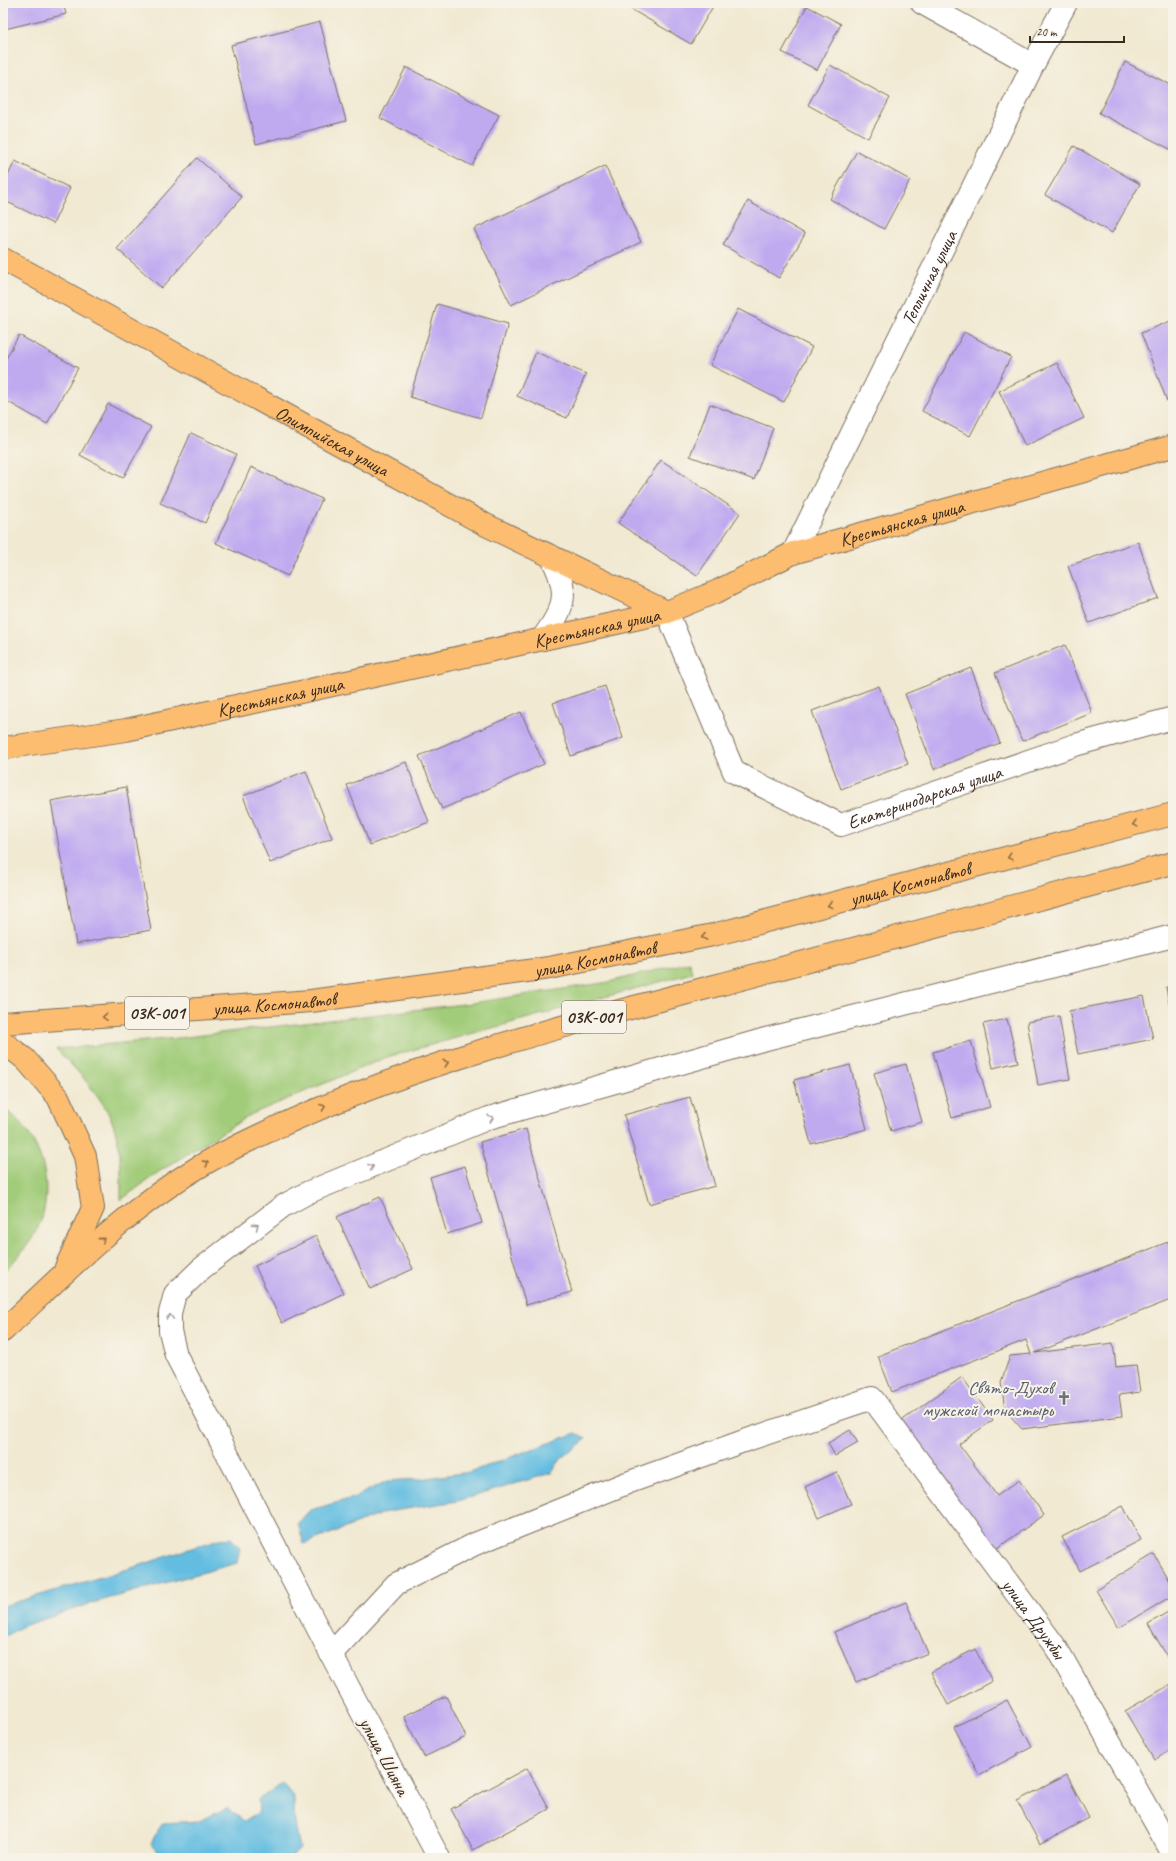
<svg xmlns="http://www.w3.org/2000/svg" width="1176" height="1861" viewBox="0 0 1176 1861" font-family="Caveat,sans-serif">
<rect width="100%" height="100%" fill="#f7f3e8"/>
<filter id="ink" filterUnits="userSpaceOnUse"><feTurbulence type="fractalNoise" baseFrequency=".025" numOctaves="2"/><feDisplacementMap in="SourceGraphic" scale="8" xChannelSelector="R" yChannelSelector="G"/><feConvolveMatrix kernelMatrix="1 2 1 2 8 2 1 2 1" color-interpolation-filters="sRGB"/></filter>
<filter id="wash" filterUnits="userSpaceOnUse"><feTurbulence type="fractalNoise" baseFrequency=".012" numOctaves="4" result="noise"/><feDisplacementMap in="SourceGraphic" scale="16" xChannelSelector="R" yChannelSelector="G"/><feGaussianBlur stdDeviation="0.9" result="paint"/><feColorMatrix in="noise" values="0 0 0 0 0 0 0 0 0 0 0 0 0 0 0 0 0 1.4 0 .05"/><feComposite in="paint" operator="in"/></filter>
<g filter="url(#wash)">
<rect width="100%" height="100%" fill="#f1e9d2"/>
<path fill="#a1cc79" stroke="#6e7b4c" d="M689,962L692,973L387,1057L252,1114L160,1171L121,1200C121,1175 122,1150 114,1127C106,1100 75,1068 56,1049L178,1038L472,1003L609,982Z
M3,1108C43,1134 59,1193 34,1235C26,1249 14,1261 3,1273Z"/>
<path fill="#63bde1" stroke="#4f7480" d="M576,1433L586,1439L561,1459L551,1473L458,1501L386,1512L304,1544L298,1523L310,1510L353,1498L387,1481L419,1479L470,1472Z
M231,1538L240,1547L237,1563L96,1602L23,1626L3,1637V1606L135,1567L219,1539Z
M282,1783L294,1798V1817L300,1849L291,1858H163L151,1843L162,1823L199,1821L227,1808L244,1821L259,1812L258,1800Z"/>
<g id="blocks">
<path fill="#bfaaf0" d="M3,3H63L66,14L5,29Z
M620,3H715L691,44Z
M807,6L841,24L817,70L782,52Z
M320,22L346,121L256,144L231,45Z
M1125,62L1173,86L1172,150L1099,113Z
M830,65L890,98L868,138L808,105Z
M406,67L499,115L472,166L380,118Z
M1074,146L1140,184L1112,233L1045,195Z
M857,151L910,180L884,229L830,199Z
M197,158L242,197L162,288L117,249Z
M15,161L70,188L53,224L3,200V186Z
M605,166L641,242L511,305L474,229Z
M748,201L805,234L779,278L723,245Z
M437,304L508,324L481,418L410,397Z
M738,309L812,347L784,402L710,365Z
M1173,320V399L1167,401L1141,333Z
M964,332L1011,357L970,436L922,411Z
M19,335L78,368L47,424L3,399V364Z
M536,352L586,374L567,418L517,396Z
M1057,363L1084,418L1025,446L999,391Z
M108,404L151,427L123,478L80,455Z
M710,404L773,428L754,480L690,456Z
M191,433L236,454L205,523L160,503Z
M661,460L740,513L697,576L618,523Z
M251,467L322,499L288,576L216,543Z
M1138,542L1158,598L1089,623L1068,566Z
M1065,645L1092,713L1022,741L995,673Z
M971,668L1000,743L934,769L905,694Z
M605,686L623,738L571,756L553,703Z
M879,686L908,764L841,789L812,711Z
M521,712L544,764L442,809L419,756Z
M406,762L429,822L370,845L347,785Z
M306,771L332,838L270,863L243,796Z
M126,787L151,930L76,944L51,801Z
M1173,985V1016H1172L1166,987Z
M1144,996L1153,1039L1078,1054L1069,1011Z
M1059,1016L1070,1079L1038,1085L1027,1022Z
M1007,1019L1018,1062L993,1068L983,1024Z
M971,1041L990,1107L952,1118L933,1052Z
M906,1064L922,1122L891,1131L874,1073Z
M850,1065L867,1129L811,1144L794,1080Z
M690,1097L715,1186L649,1204L624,1115Z
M526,1129L572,1292L526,1305L480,1142Z
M465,1166L482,1223L447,1234L430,1177Z
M380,1197L413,1269L370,1289L337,1217Z
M316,1236L344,1293L282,1323L255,1266Z
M1173,1240V1299L1035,1353L1113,1343L1116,1367L1136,1365L1140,1392L1119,1395L1122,1416L1022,1429L1005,1410L1001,1382L1010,1356L1031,1354L1026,1340L892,1392L878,1356Z
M962,1377L993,1420L959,1444L997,1496L1019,1480L1044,1515L993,1551L900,1422Z
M850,1430L858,1443L835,1456L828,1443Z
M837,1472L851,1504L819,1518L805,1487Z
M1123,1506L1141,1540L1080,1571L1062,1537Z
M1154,1554L1173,1586V1595L1119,1628L1096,1590Z
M906,1602L928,1653L856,1682L834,1632Z
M1173,1609V1666L1148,1624Z
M975,1649L992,1681L948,1705L931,1672Z
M1173,1683V1749L1154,1760L1125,1711Z
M446,1696L466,1737L424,1757L404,1716Z
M1007,1700L1032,1747L979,1775L954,1727Z
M527,1768L549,1809L473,1850L451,1809Z
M1067,1775L1089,1818L1040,1844L1017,1801Z"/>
</g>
</g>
<g filter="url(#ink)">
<use href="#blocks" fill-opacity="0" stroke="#7b6d5d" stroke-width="1"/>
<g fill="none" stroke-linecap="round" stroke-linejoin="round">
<defs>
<g id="minor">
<path d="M922,3L1033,65"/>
<path id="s1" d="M793,553L1033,65L1066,3"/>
<path id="s2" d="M667,612L734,772L841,825L1075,745L1173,718"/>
<path d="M542,639C566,606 570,593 551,556"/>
<path id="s3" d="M331,1654L396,1584L475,1544L627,1483L741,1442L872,1398L1057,1649L1173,1854"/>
<path d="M439,1858L331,1654L176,1355L170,1331V1313L175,1294L201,1269L283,1206L309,1192L489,1118L762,1040L1173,936"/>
</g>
<g id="major">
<path id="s4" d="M3,259L486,525L667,612"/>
<path id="s5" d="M3,748L126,730L667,612L718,591L793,553L1173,446"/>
<path id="s6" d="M3,1023L311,1001L549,968L713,935L1173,814"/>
<path d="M3,1042L25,1059L58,1097L85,1156L93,1208L66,1267"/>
<path d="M3,1331C71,1267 139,1197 222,1154C377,1073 557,1027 726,983C875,944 1024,903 1173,863"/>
</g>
</defs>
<use href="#minor" stroke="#7b6d5d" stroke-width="24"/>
<use href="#major" stroke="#7b6d5d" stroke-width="24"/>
<use href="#minor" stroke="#fff" stroke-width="22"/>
<use href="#major" stroke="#fcbd6f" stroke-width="22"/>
</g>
<defs><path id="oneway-chevron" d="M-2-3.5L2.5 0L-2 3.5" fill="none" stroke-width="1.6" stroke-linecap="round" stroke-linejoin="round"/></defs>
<g stroke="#926c42">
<use href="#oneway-chevron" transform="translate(1135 824) rotate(165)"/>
<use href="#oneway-chevron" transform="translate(1010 857) rotate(165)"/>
<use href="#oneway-chevron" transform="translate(830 905) rotate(165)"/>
<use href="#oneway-chevron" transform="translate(704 937) rotate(169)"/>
<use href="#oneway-chevron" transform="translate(105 1017) rotate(176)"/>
<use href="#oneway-chevron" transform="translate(446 1063) rotate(-17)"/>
<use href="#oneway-chevron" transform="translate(323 1107) rotate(-21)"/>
<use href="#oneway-chevron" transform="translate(206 1163) rotate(-32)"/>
<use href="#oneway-chevron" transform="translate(102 1240) rotate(-41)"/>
</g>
<g stroke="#a79f9a">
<use href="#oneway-chevron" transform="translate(491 1118) rotate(-18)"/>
<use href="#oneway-chevron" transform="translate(371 1167) rotate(-23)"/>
<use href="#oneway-chevron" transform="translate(256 1226) rotate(-37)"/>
<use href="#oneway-chevron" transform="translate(170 1317) rotate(-88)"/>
</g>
</g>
<defs>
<symbol id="church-bare" viewBox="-9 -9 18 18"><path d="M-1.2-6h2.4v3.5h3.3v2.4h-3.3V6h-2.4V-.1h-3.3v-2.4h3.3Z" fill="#6b7280" stroke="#f7f3e8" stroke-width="2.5" paint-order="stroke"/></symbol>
</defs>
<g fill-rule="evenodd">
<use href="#church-bare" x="1054" y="1388" width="20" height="20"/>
</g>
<g text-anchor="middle" stroke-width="4" stroke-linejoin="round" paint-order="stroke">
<g fill="#f7f3e8" stroke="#73665b" stroke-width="1">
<rect x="125" y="997" width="64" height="32" rx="3"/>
<rect x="562" y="1001" width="64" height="32" rx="3"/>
</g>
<g font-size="18" font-weight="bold" fill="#3b2a1e">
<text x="157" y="1019">03К-001</text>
<text x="594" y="1023">03К-001</text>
</g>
<g font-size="19" fill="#3b2a1e" stroke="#f7f3e8">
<text dy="7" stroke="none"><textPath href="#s1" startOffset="307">Тепличная улица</textPath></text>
<text dy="7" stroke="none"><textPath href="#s4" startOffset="376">Олимпийская улица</textPath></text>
<text dy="7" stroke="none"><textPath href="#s5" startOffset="930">Крестьянская улица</textPath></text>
<text dy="7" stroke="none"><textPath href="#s5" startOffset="606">Крестьянская улица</textPath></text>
<text dy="7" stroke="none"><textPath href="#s5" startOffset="282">Крестьянская улица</textPath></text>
<text dy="7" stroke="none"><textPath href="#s2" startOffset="381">Екатеринодарская улица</textPath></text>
<text dy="7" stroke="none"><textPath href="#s6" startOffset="920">улица Космонавтов</textPath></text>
<text dy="7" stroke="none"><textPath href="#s6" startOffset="596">улица Космонавтов</textPath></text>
<text dy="7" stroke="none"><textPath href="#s6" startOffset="272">улица Космонавтов</textPath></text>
<text dy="7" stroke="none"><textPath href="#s3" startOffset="881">улица Дружбы</textPath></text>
<text transform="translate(385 1756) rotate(62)" y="7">улица Шияна</text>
</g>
<g font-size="19" fill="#5b616d" stroke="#f7f3e8" text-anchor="end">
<text x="1053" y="1394">Свято-Духов<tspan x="1053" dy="22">мужской монастырь</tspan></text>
</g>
</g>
<rect width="1176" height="1861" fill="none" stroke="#f7f3e8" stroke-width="16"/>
<path d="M1030 36v6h94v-6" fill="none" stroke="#3b2a1e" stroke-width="2"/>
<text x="1036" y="36" font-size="12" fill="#3b2a1e" stroke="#f7f3e8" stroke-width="3" paint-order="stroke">20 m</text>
</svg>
